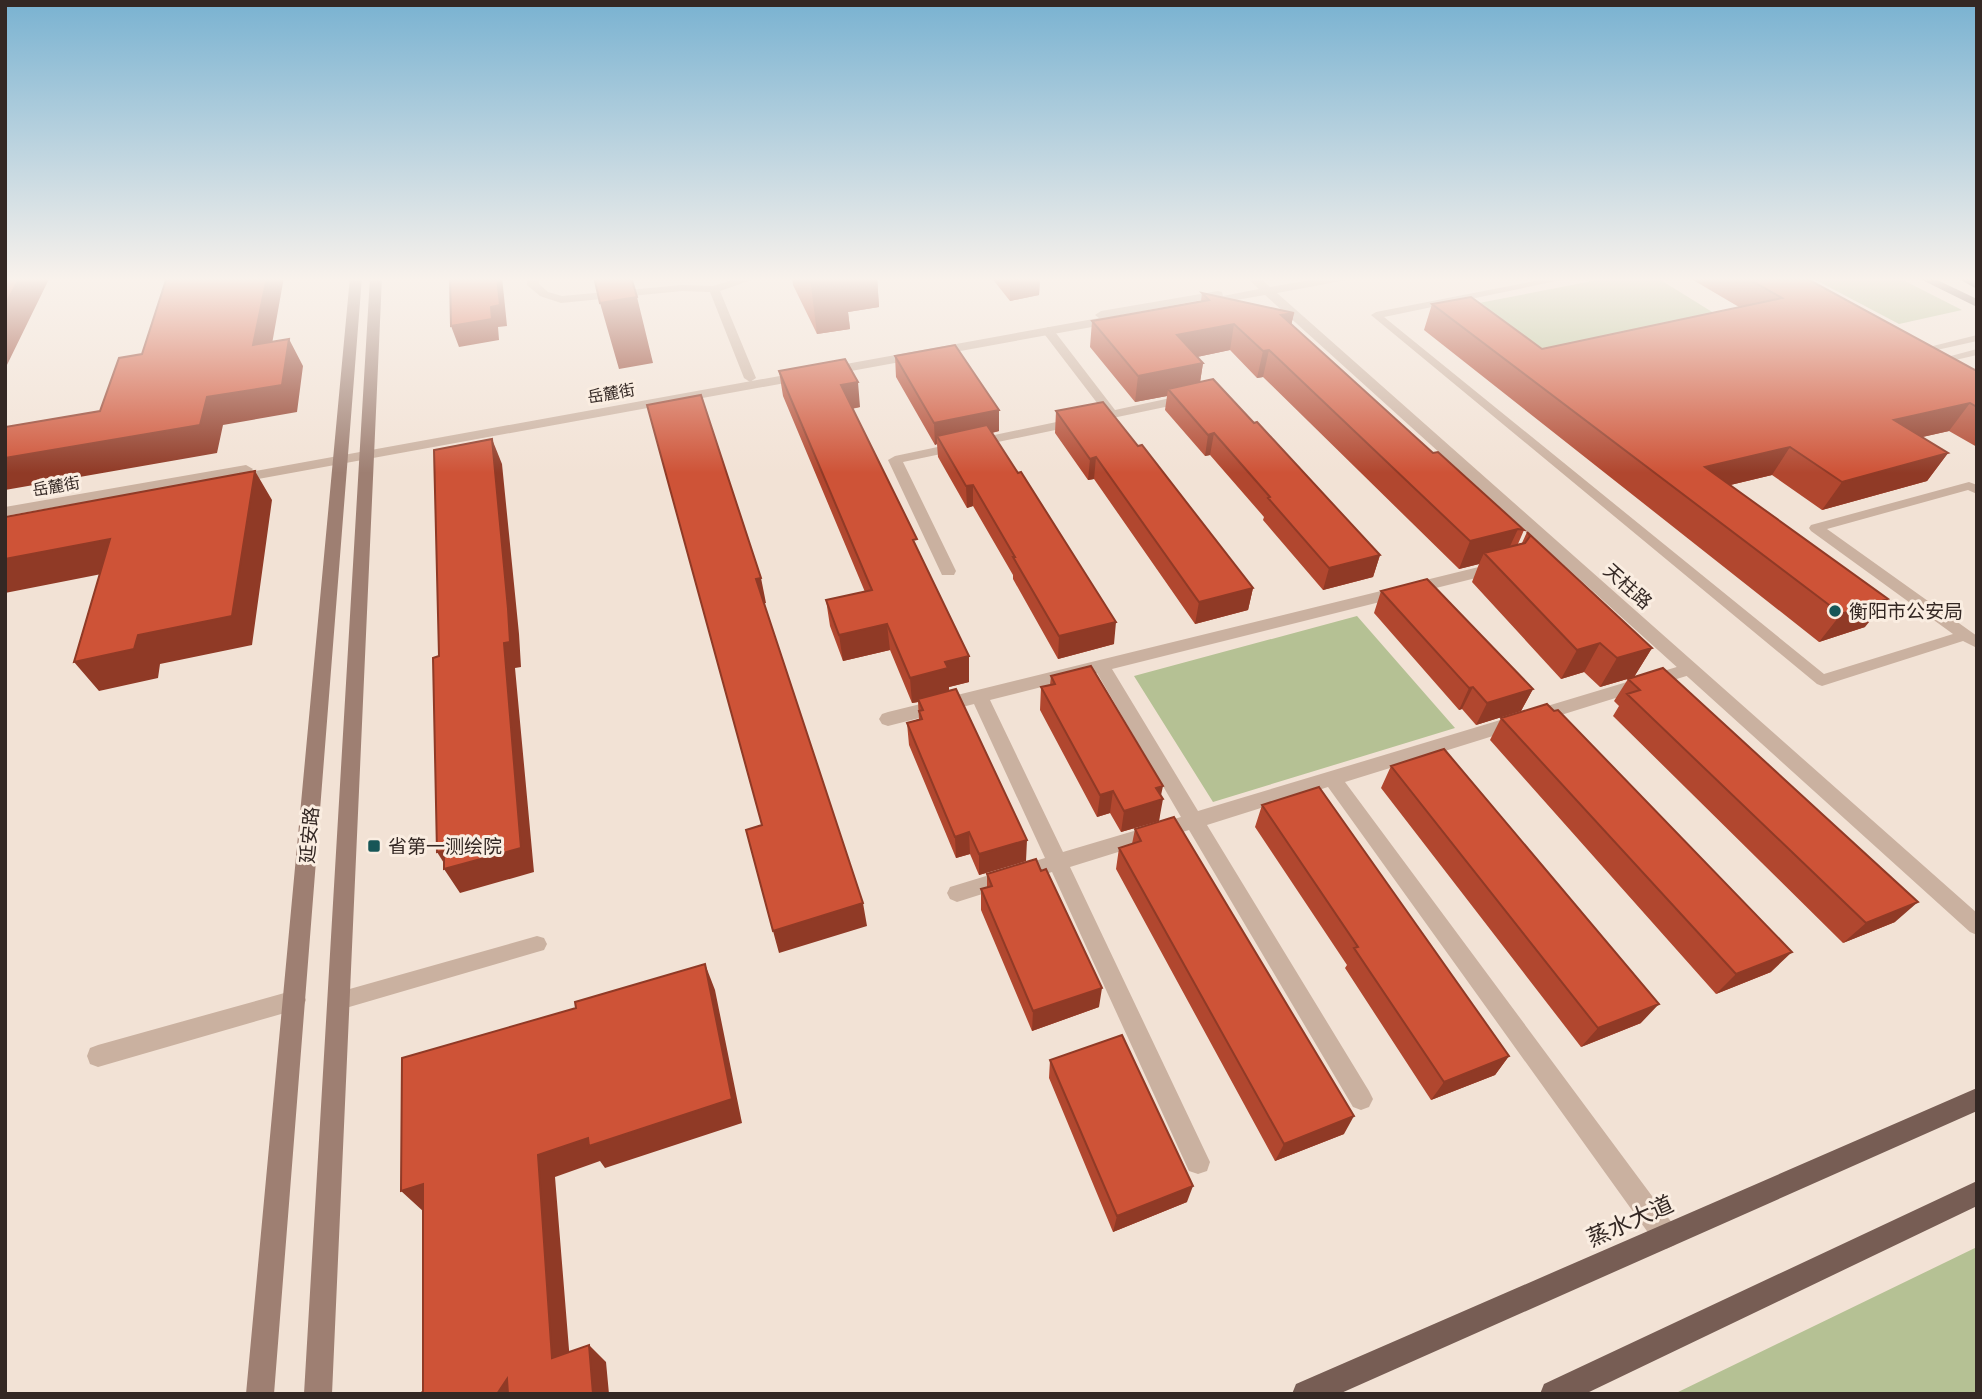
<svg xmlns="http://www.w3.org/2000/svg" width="1982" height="1399" viewBox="0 0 1982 1399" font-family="Lato,'Noto Sans SC',sans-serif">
<rect width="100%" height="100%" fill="#f2e2d5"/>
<path fill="#b5c194" d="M1613,277L1659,279L1738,328L1563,365L1479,303Z
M1810,277H1897L1962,310L1899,324Z
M1357,616L1455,728L1213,802L1134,676Z
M1977,1247V1394H1674Z"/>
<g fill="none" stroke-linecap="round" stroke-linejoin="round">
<path fill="#cab1a0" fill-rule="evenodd" d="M1555,277H1576L1384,317L1824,674L1953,634L1811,531L1809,528L1811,525L1969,482L1977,485V494L1968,490L1827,529L1977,636V648L1963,641L1822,686L1817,684L1371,315L1376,312Z
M1977,335V341L1919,354L1913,351Z
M1977,349V355L1938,364L1932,361Z
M537,936L544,938L547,944L544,950L537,952L339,1010L332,1007L329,1001L332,995L339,992Z"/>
<path fill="#cab1a0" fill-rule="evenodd" d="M527,277H539V284L548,292L562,296L682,285L713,286L742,277H760L720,291L756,378L750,382L744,378L710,292L682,291L561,303L540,296L527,285Z
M1048,327L1052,328L1115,410L1189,394L1196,398L1189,402L903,462L956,571L954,575H942L888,460L895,456L1104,412L1042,331Z
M1499,562L1507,567L1504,571L1112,669L1198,811L1690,663L1696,665L1699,669L1696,673L1345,782L1675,1227L1679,1236L1675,1245L1666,1249L1657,1245L1328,787L1207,825L1369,1091L1373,1099L1369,1107L1361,1110L1353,1107L1189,830L1070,867L1210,1162L1207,1171L1198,1174L1189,1171L1052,872L957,902L950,899L947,893L950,887L1045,858L974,704L888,726L882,724L879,719L882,714L888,712ZM1097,673L1181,817L1063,852L990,700Z
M295,990L303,993L306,1000L303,1007L295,1010L98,1067L90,1064L87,1056L90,1048L98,1045Z"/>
<path fill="#cab1a0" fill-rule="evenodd" d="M1246,277H1259L1270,287L1328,277H1353L1347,280L1277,293L1977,913V935L1970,932L1265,295L1207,305L1203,304L1202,300L1116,316L1120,319L1114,323L236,483L229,479L232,476L5,516V507L246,465L253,469L250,472L1099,318L1095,315L1101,311L1218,291L1222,292L1223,296L1259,289Z"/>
<path fill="#9e7f72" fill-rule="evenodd" d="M350,277H362L274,1394H246Z
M370,277H382L332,1394H304Z"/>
<path fill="#775d54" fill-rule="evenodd" d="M1916,277H1931L1977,299V307Z
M1977,1088V1111L1339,1394H1292L1296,1384Z
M1977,1181V1206L1585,1394H1540L1544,1384Z"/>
<path fill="#664f47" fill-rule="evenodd" d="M1955,277H1971L1977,280V289Z"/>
</g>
<path fill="#b1472f" d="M792,277H877L879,307L848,312L850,329L817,334L793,285Z
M991,277H1040L1039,295L1010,301Z
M1688,277H1804L1977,371V447L1949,431L1922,437L1948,453L1927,481L1822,510L1772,475L1730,485L1865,627L1819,642L1424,330L1432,304L1542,349L1739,307Z
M1202,293L1294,313L1291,325L1433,453L1524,530L1518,544L1522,543L1527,532L1652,648L1634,677L1895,922L1843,943L1613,716L1619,706L1614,701L1628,679L1634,677L1600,687L1584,672L1561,679L1472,582L1479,564L1459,569L1263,377L1257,378L1230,350L1197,357L1203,363L1200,382L1380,555L1373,577L1323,590L1263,520L1264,517L1210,455L1205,456L1165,410L1167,396L1135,402L1090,347L1092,321L1201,301Z
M895,356L999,431L992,433L1114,644L1058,659L1013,579V575L973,506L967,508L938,457L937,444L935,445L896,377Z
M779,371L860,407L852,409L917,549L969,682L949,687V691L1026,861L979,875L970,854L956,858L909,745L907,723L919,719L918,702L912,703L890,650L843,661L830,626L826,600L865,592L783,396Z
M1056,411L1253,588L1248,610L1195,624L1094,479L1088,480L1055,433Z
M1381,591L1533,689L1521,711L1476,725L1462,709L1459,710L1374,613Z
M1051,676L1161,796L1159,821L1121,832L1110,813L1097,817L1040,710L1041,687L1050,685Z
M1501,718L1771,972L1716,994L1490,740Z
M1391,766L1641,1023L1581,1047L1381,788Z
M1262,805L1509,1056L1495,1075L1431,1100L1345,968L1347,965L1255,827Z
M1135,829L1344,1134L1275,1161L1116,869L1119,848L1132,844Z
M987,874L1099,1007L1032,1031L981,910V889L987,887Z
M1050,1060L1187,1202L1113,1232L1049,1078Z"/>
<path fill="#903a26" d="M20,277H50L5,369V305Z
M267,277H284L267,372L253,345Z
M497,277H502L507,326L498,327L499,340L459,347L451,326L491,307Z
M810,277H877L879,307L848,312L850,329L817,334Z
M1010,277H1040L1039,295L1010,301Z
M637,297L653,363L619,369L600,303Z
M1294,313L1288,339L1281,315Z
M1234,324L1230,350L1173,362L1177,335Z
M289,339L303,366L297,412L223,425L217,453L5,490V458L207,397Z
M1269,350L1263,377L1257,378L1263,351Z
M1203,363L1199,389H1168L1167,396L1135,402L1138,376Z
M858,382L860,407L843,410L841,385Z
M1970,403L1949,431L1874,448L1894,420Z
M999,410V431L942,444L937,436V444L935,445L934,423Z
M1214,433L1210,455L1205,456L1208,435Z
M492,439L502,464L519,634L521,667L515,668L534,872L460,893L444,869L447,868L437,852L444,851L504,643Z
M1790,447L1772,475L1689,495L1705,467Z
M1948,453L1927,481L1822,510L1842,482Z
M1096,457L1094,479L1088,480L1090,459Z
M255,471L272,500L252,645L160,664L158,678L99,691L74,662L138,635Z
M973,485V506L967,508L966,486Z
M1518,529L1505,557L1484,553L1479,564L1459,569L1470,541Z
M110,539L132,568L5,593V559Z
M1380,555L1373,577L1323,590L1329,568Z
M761,578L766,603L761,604L756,579Z
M1253,588L1248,610L1195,624L1199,602Z
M1888,599L1865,627L1819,642L1841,614Z
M1116,622L1114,644L1058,659L1059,636Z
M887,624L890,650L843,661L839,635Z
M1600,643L1584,672L1561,679L1577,650Z
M1652,648L1634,677L1600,687L1617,658Z
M969,656V682L949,687V694L918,699V702L912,703L910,678L945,662Z
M1473,687L1462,709L1459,710L1469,688Z
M1533,689L1521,711L1476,725L1487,703Z
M1163,786L1160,800L1163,799L1159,821L1121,832L1124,811L1156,788Z
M1113,791L1110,813L1097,817L1100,795Z
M969,832L970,854L956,858L955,837Z
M1027,840L1026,861L979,875V854Z
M1918,902L1895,922L1843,943L1866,923Z
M863,903L867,926L779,953L773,931Z
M1792,952L1771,972L1716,994L1736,974Z
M705,964L715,990L742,1123L605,1168L600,1161L555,1177L571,1374L552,1358L538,1155Z
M1102,988L1099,1007L1032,1031L1033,1011Z
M1659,1004L1641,1023L1581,1047L1598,1028Z
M1509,1056L1495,1075L1431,1100L1444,1082Z
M1354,1116L1344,1134L1275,1161L1284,1144Z
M423,1184L424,1212L401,1191Z
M1193,1186L1187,1202L1113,1232L1117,1216Z
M589,1345L606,1362L609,1394H593Z
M507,1379L528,1394H497Z"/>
<path fill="#ce5337" stroke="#903a26" stroke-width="2" d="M5,277H20L5,305Z
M167,277H267L253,345L289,339L282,385L207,397L200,425L5,458V427L100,411L119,358L142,354Z
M450,277H497L500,305L491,307L492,319L451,326Z
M594,277H631L637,297L600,303Z
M1745,277H1804L1977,371V407L1970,403L1894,420L1948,453L1842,482L1790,447L1705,467L1888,599L1841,614L1432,304L1471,297L1542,349L1782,298Z
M1202,293L1294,313L1281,315L1433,453L1438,452L1524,530L1518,529L1470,541L1269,350L1263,351L1234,324L1177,335L1203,363L1138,376L1092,321L1209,300Z
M955,345L999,410L934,423L895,356Z
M845,359L858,382L841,385L917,539L913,540L969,656L945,662L948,668L910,678L887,624L839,635L826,600L872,590L779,371Z
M1213,379L1254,423L1257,422L1380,555L1329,568L1268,498L1270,497L1214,433L1208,435L1168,389Z
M701,395L761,578L756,579L863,903L773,931L746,830L762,825L647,405Z
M1103,402L1138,446L1142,445L1253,588L1199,602L1096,457L1090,459L1056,411Z
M987,425L1018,473L1021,472L1116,622L1059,636L1013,557H1015L973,485L966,486L937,436Z
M492,439L508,609L510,642L504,643L521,848L444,869V851L437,852L433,658L439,656L434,450Z
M255,471L232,616L138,635L134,649L74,662L110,539L5,559V517Z
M1527,532L1652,648L1617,658L1600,643L1577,650L1484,553L1525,543L1530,536Z
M1427,579L1533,689L1487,703L1473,687L1469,688L1381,591Z
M1091,666L1163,786L1156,788L1163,799L1124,811L1113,791L1100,795L1041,687L1055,684L1051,676Z
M1663,668L1918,902L1866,923L1627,694L1640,690L1628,679Z
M956,689L1027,840L979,854L969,832L955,837L907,723L922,719L919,711L923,710L918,699Z
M1547,704L1554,711L1558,710L1792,952L1736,974L1501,718Z
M1444,749L1659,1004L1598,1028L1391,766Z
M1319,787L1509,1056L1444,1082L1354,948L1358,947L1262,805Z
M1174,817L1354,1116L1284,1144L1119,848L1141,841L1135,829Z
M1036,859L1041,871L1046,869L1102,988L1033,1011L981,889L992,886L987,874Z
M705,964L732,1099L589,1146L588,1138L538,1155L552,1358L589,1345L593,1394H508L507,1379L497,1394H421L423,1391V1184L401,1191L402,1058L576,1008L575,1002Z
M1122,1035L1193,1186L1117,1216L1050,1060Z"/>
<linearGradient id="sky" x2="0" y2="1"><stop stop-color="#79b2d1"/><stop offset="0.59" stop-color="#f9f2ec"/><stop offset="1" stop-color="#f9f2ec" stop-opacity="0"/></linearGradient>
<rect width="1982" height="473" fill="url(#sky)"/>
<g fill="#175657" stroke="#faede1" stroke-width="2.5">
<circle cx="1835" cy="611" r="7"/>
<rect x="367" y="839" width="14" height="14" rx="3.5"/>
</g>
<g text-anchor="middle" stroke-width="6" stroke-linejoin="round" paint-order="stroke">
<g font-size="16" fill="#342824" stroke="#faede1">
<text transform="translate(611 393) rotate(-10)" y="6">岳麓街</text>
<text transform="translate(56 486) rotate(-10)" y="6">岳麓街</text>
</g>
<g font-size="19" fill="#342824" stroke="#faede1">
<text transform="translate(1628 586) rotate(42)" y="7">天柱路</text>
<text transform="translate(309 835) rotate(-85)" y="7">延安路</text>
</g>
<g font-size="19" fill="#342824" stroke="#faede1" text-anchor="start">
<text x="1849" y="618">衡阳市公安局</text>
<text x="388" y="853">省第一测绘院</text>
</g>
<g font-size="23" fill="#342824" stroke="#faede1">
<text transform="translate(1630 1221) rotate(-24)" y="8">蒸水大道</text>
</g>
</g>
<rect width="1982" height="1399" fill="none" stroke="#342824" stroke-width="14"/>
</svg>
